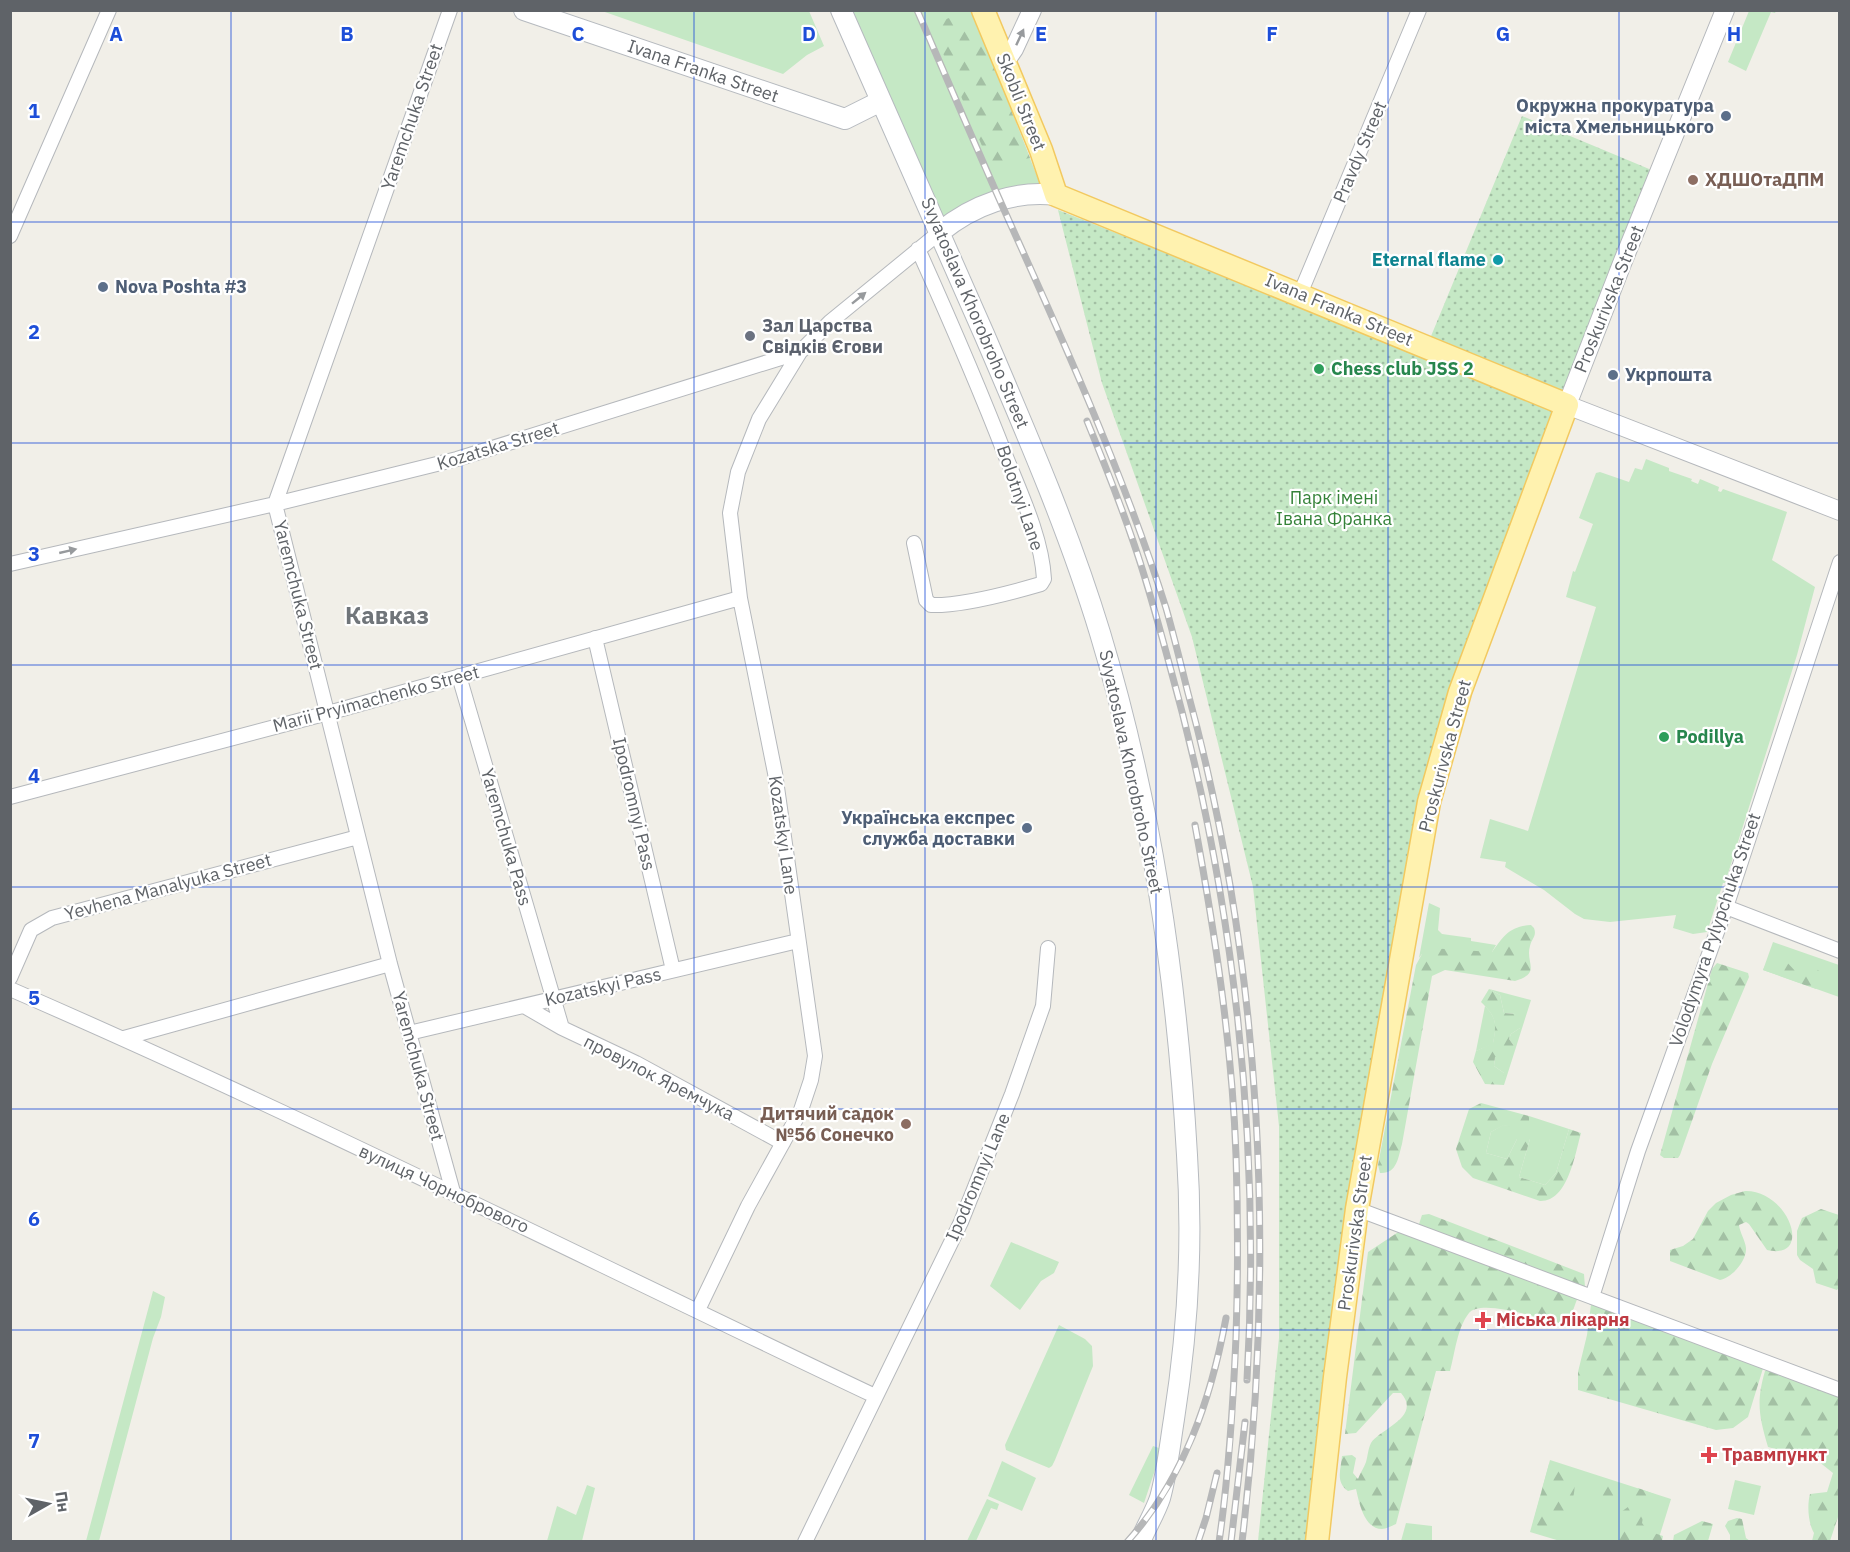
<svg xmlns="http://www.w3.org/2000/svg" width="1850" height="1552" viewBox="0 0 1850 1552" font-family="'IBM Plex Sans',sans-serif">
<defs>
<pattern id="forest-firs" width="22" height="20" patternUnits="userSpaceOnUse" patternTransform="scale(1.5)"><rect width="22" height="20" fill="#c5e8c5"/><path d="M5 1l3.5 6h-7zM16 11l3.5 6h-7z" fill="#a3c0a4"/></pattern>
<pattern id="park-dots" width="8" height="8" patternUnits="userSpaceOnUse" patternTransform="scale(1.5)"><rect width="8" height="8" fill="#c5e8c5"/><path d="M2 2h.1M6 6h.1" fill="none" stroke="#a3c0a4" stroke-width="1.8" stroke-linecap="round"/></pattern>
</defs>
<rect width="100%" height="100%" fill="#f1efe8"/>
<path fill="#c5e8c5" d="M602,11H809L824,46L807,55L783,74Z
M847,11H972L1044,194L942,222Z
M1749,11H1776L1775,13L1771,12L1746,71L1728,62Z
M1646,459L1669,468V471L1692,479L1691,481L1698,484L1700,479L1719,487L1718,491L1721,492L1723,489L1787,512L1772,560L1815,587L1797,655L1725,883H1723L1707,932L1693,934L1673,928L1676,915L1610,922L1584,919L1575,914L1544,890L1505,867L1506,862L1480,858L1490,819L1528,831L1596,607L1566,597L1573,571L1575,572L1593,524L1579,518L1596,473L1600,472L1629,482L1635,468L1642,470Z
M1429,903L1440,908L1438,930L1442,934L1471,938V941L1496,945L1492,952H1487L1422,954L1419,958Z
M1773,942L1839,965V997L1763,970Z
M1489,989L1531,1000L1504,1085V1073L1494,1066L1495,1056L1514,1046L1509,1039L1511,1034L1520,1028L1515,1014L1504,1013L1500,995Z
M1485,1006C1498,1019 1496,1027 1493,1044L1476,1051Z
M1529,1116L1569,1129L1556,1173L1545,1185L1519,1177L1530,1139H1517L1507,1159L1486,1153L1491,1132L1503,1125L1529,1126Z
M1011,1242L1059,1262L1054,1273L1041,1281L1020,1310L990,1286Z
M153,1291L165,1297L161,1317L153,1338L99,1541H86Z
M1059,1325L1085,1339L1092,1346L1093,1366L1055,1460L1052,1466L1049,1468L1006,1450L1005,1445Z
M1153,1446L1162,1449L1144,1503L1129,1495Z
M1550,1460L1671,1499L1658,1541H1560L1530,1532Z
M1002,1461L1036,1478L1022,1511L988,1496Z
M1735,1480L1761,1486L1754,1515L1728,1509Z
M587,1485L595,1488L582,1541H547L557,1506L576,1515Z
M987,1499L999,1504L997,1510L991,1508L976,1541H967Z
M1406,1523L1432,1526V1541H1401Z"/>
<path fill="url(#forest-firs)" d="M967,11H972L1030,158L990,165L931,25Z
M1531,925L1534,928C1537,936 1532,938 1530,946C1525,963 1542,973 1515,981L1445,970L1432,976L1402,1144C1398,1158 1397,1174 1380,1173L1378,1165L1416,965L1422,954L1429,948L1492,952C1503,937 1509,926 1531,925Z
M1783,958L1797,973L1816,969L1821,972L1822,978L1816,989L1763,970C1767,960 1773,959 1783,958Z
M1717,963L1748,973L1749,977L1712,1064L1680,1155L1678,1158H1664L1660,1155L1712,969Z
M1489,989L1500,995L1504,1013L1515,1014L1523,1019L1520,1028L1511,1034L1509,1039L1514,1046L1510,1053L1495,1057L1494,1066L1504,1073V1085L1485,1084L1473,1062L1476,1051L1493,1043C1497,1022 1496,1017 1481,1002Z
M1481,1103L1529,1116V1126L1523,1130L1504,1125L1491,1132L1486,1153L1507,1159L1517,1139L1524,1134L1530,1139L1519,1177L1545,1185L1556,1173L1569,1129L1581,1133C1575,1154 1568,1202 1540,1201L1473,1178L1462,1167L1456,1149L1469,1109Z
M1745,1191C1789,1190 1814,1261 1767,1250L1749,1224L1746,1222L1739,1225C1740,1233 1745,1240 1746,1248C1747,1260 1732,1278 1720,1280L1670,1261V1250L1683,1246L1693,1239L1708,1211L1716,1203L1731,1195Z
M1821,1209L1839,1215L1840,1286L1837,1290L1816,1283L1813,1269L1800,1260L1797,1255V1231L1802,1218Z
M1429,1214L1584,1274L1585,1287C1573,1297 1576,1321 1559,1323C1541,1319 1481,1298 1469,1313C1457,1328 1455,1353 1450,1371H1436L1396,1524C1391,1526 1386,1529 1382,1529C1364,1529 1359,1502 1356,1489L1348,1491C1335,1482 1341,1469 1342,1456L1352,1455L1356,1458L1353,1473L1358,1479C1360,1473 1364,1468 1366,1462C1368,1455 1368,1449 1371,1443C1380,1429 1422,1417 1401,1393H1393L1356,1433L1345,1434L1368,1252L1406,1227L1421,1232L1419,1224L1422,1215Z
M1592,1297L1765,1362L1748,1417L1733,1428L1716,1430L1578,1390V1372L1587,1335Z
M1772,1369L1839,1395V1514L1830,1541H1812L1814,1533C1808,1523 1807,1505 1810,1494L1827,1492L1833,1473L1818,1461L1768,1447C1759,1416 1756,1402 1765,1371Z
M1549,1464C1557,1467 1569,1472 1573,1480C1579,1490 1566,1523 1556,1528C1549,1531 1539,1527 1533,1523Z
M1613,1485L1618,1488L1620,1492L1616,1502L1605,1506L1597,1499L1596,1491L1604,1486Z
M1638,1488L1654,1494L1644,1511L1642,1523L1648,1531L1663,1536L1662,1541H1617L1619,1534V1525L1615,1521L1617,1515L1632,1504Z
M1737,1518L1742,1519L1746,1538L1750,1541H1730V1535L1725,1526L1728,1521Z
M1702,1521L1713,1524L1708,1541H1673L1674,1535Z"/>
<path fill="url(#park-dots)" d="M1522,116L1654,171L1563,396L1429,341Z
M1058,210L1558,408L1454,690L1309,1541H1258L1279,1338V1126L1253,887L1192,637L1102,383Z"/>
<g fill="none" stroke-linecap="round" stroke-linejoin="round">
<defs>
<path id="minor" d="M450,10L275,504L390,964L453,1192
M10,236L109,10
M1300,294L1419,10
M914,543L926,600L931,605C963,606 1010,593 1041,584L1044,579C1042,539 1021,494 1006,457C979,387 949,318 918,249
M10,564L275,504L457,459L800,352L830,322L940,232
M595,638L673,970
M459,676L562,1028L636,1063L783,1143
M10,797L328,713L740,598
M1726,907L1840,951
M10,978L31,930L52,918L358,837
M10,989C303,1116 587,1260 875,1396
M524,1006L562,1028
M409,1033L798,941
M124,1038L390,964
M1357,1209L1840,1390
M1592,1297L1638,1151L1726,907L1840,562
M698,1310L748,1206L801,1110L811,1080L815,1056L775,773L740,598L730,513L738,472L759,419L800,352
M805,1542L961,1222L1012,1094L1043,1006L1048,948"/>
<path id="tertiary" d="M1725,10L1623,261L1567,405L1840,511
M1005,62L1014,49L1032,10"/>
<path id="secondary" d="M524,10L845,119L881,101
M841,10C889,118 937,226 984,334C1026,432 1069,531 1100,633C1151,802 1177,979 1187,1155C1193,1244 1188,1330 1174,1419C1170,1444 1167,1473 1160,1498C1155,1513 1146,1527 1140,1542
M940,232C973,205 1014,190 1056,195"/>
<path id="primary" d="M983,10L1041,150L1056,195L1567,405L1460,692L1429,802L1357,1209L1335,1377L1317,1542"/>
</defs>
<use href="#minor" stroke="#b5b8bc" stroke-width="16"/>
<use href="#tertiary" stroke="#b5b8bc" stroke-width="20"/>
<use href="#secondary" stroke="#b6babf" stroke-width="22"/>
<use href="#primary" stroke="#f2c960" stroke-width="25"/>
<use href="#minor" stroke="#fff" stroke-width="14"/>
<use href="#tertiary" stroke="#fff" stroke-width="18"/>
<use href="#secondary" stroke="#fff" stroke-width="20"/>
<use href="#primary" stroke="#fff2af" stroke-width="22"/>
<defs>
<path id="rail" d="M917,10C948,81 978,152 1010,223C1067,349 1124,476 1166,608C1174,636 1181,665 1188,693C1263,969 1276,1259 1242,1542
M1087,421C1103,460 1119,500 1133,541C1147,581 1158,622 1169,663C1234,896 1261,1139 1247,1380
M1195,825C1215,934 1232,1044 1236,1155C1238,1216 1238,1277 1236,1337C1233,1406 1229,1474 1219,1542
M1127,1542C1184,1479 1211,1399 1226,1318
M1198,1542L1206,1518L1217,1473
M1231,1542L1245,1422"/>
</defs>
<use href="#rail" stroke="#b6b7b8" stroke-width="7"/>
<use href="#rail" stroke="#fff" stroke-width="4.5" stroke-dasharray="14" stroke-linecap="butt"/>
</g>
<defs><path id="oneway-solid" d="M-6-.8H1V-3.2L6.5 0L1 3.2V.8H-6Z" transform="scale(1.5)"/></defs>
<g fill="#979a9d">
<use href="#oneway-solid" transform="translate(1020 37) rotate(-65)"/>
<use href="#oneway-solid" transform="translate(859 298) rotate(-39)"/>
<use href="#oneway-solid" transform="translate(68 551) rotate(-13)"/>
</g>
<path fill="none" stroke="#1d4ed8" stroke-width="1.5" stroke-opacity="0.55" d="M231,10V1542M462,10V1542M694,10V1542M925,10V1542M1156,10V1542M1388,10V1542M1619,10V1542M10,222H1840M10,443H1840M10,665H1840M10,887H1840M10,1109H1840M10,1330H1840"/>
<g fill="#5c6f8a" stroke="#fff" stroke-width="2">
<circle cx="1726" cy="116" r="6"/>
<circle cx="103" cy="287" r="6"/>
<circle cx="1613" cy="375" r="6"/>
<circle cx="1027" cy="828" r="6"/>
</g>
<g fill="#8d6e63" stroke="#fff" stroke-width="2">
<circle cx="1693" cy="180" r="6"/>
<circle cx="906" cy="1124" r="6"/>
</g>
<circle fill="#0f9aa8" stroke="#fff" stroke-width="2" cx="1498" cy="260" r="6"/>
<circle fill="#6b7280" stroke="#fff" stroke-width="2" cx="750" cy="336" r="6"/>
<g fill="#2e9e5b" stroke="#fff" stroke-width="2">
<circle cx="1319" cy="369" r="6"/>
<circle cx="1664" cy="737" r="6"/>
</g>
<g fill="#e0444e" stroke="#fff" stroke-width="2">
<path d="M1480 1311h6v6h6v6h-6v6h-6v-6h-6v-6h6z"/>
<path d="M1706 1446h6v6h6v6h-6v6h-6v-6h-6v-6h6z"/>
</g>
<g text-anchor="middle" stroke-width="4.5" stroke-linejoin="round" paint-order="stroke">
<g font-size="18" fill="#5f6368" stroke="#fff">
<text transform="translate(703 71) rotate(19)" y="6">Ivana Franka Street</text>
<text transform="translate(1021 102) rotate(68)" y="6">Skobli Street</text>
<text transform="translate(412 117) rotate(-71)" y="6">Yaremchuka Street</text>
<text transform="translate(1360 152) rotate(-67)" y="6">Pravdy Street</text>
<text transform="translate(1609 299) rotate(-68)" y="6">Proskurivska Street</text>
<text transform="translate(1339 310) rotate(23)" y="6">Ivana Franka Street</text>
<text transform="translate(975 313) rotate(67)" y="6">Svyatoslava Khorobroho Street</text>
<text transform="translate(498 446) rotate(-17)" y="6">Kozatska Street</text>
<text transform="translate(1020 498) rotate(71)" y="6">Bolotnyi Lane</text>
<text transform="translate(298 595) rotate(76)" y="6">Yaremchuka Street</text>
<text transform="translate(376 699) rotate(-15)" y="6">Marii Pryimachenko Street</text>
<text transform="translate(1445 756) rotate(-75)" y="6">Proskurivska Street</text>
<text transform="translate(1131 772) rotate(78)" y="6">Svyatoslava Khorobroho Street</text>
<text transform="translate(634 804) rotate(77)" y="6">Ipodromnyi Pass</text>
<text transform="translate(783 835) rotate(82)" y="6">Kozatskyi Lane</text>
<text transform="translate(506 837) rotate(74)" y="6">Yaremchuka Pass</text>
<text transform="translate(168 887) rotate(-15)" y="6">Yevhena Manalyuka Street</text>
<text transform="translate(1715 930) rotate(-71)" y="6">Volodymyra Pylypchuka Street</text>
<text transform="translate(603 987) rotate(-13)" y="6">Kozatskyi Pass</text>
<text transform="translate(418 1066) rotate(75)" y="6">Yaremchuka Street</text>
<text transform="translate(659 1078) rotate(27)" y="6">провулок Яремчука</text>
<text transform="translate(978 1177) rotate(-67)" y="6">Ipodromnyi Lane</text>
<text transform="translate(444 1189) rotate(25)" y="6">вулиця Чорнобрового</text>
<text transform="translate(1355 1233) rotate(-82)" y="6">Proskurivska Street</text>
</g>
<g font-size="18" font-weight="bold" fill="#4e5e75" stroke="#fff" text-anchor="end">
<text x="1714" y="112">Окружна прокуратура<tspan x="1714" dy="21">міста Хмельницького</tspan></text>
<text x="115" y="293" text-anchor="start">Nova Poshta #3</text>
<text x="1625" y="381" text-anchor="start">Укрпошта</text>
<text x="1015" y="824">Українська експрес<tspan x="1015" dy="21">служба доставки</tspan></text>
</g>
<g font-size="18" font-weight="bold" fill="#785e54" stroke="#fff" text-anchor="start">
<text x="1705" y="186">ХДШОтаДПМ</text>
<text x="894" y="1120" text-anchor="end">Дитячий садок<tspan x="894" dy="21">№56 Сонечко</tspan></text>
</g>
<g font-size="18" font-weight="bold" fill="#0d838f" stroke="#fff" text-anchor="end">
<text x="1486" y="266">Eternal flame</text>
</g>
<g font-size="18" font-weight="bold" fill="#5b616d" stroke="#fff" text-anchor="start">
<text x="762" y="332">Зал Царства<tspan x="762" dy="21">Свідків Єгови</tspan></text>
</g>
<g font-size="18" font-weight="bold" fill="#27864d" stroke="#fff" text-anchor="start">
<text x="1331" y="375">Chess club JSS 2</text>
<text x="1676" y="743">Podillya</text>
</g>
<g font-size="18" fill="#348238" stroke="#fff">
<text x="1334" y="504">Парк імені<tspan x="1334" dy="21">Івана Франка</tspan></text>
</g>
<g font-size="18" font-weight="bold" fill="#be3a42" stroke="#fff" text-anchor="start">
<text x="1496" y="1326">Міська лікарня</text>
<text x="1722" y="1461">Травмпункт</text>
</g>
<g font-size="24" font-weight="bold" fill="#70757a" stroke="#fff">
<text x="387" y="624">Кавказ</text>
</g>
</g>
<g font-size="20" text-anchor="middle" font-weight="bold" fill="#1d4ed8" stroke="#fff" stroke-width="4.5" stroke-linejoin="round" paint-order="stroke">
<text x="116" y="41">A</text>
<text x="347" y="41">B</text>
<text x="578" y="41">C</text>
<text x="809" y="41">D</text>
<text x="1041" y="41">E</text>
<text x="1272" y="41">F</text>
<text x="1503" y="41">G</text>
<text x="1734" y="41">H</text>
<text x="34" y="118">1</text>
<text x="34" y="339">2</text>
<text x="34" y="561">3</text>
<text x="34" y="783">4</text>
<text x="34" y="1005">5</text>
<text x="34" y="1226">6</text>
<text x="34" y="1448">7</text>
</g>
<rect width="1850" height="1552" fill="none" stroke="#5f6368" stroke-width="24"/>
<g transform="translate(48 1504) rotate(81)" stroke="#ffffff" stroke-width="4.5" paint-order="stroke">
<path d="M0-4.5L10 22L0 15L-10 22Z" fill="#5f6368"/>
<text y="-9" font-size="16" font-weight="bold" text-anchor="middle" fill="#5f6368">Пн</text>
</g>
</svg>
